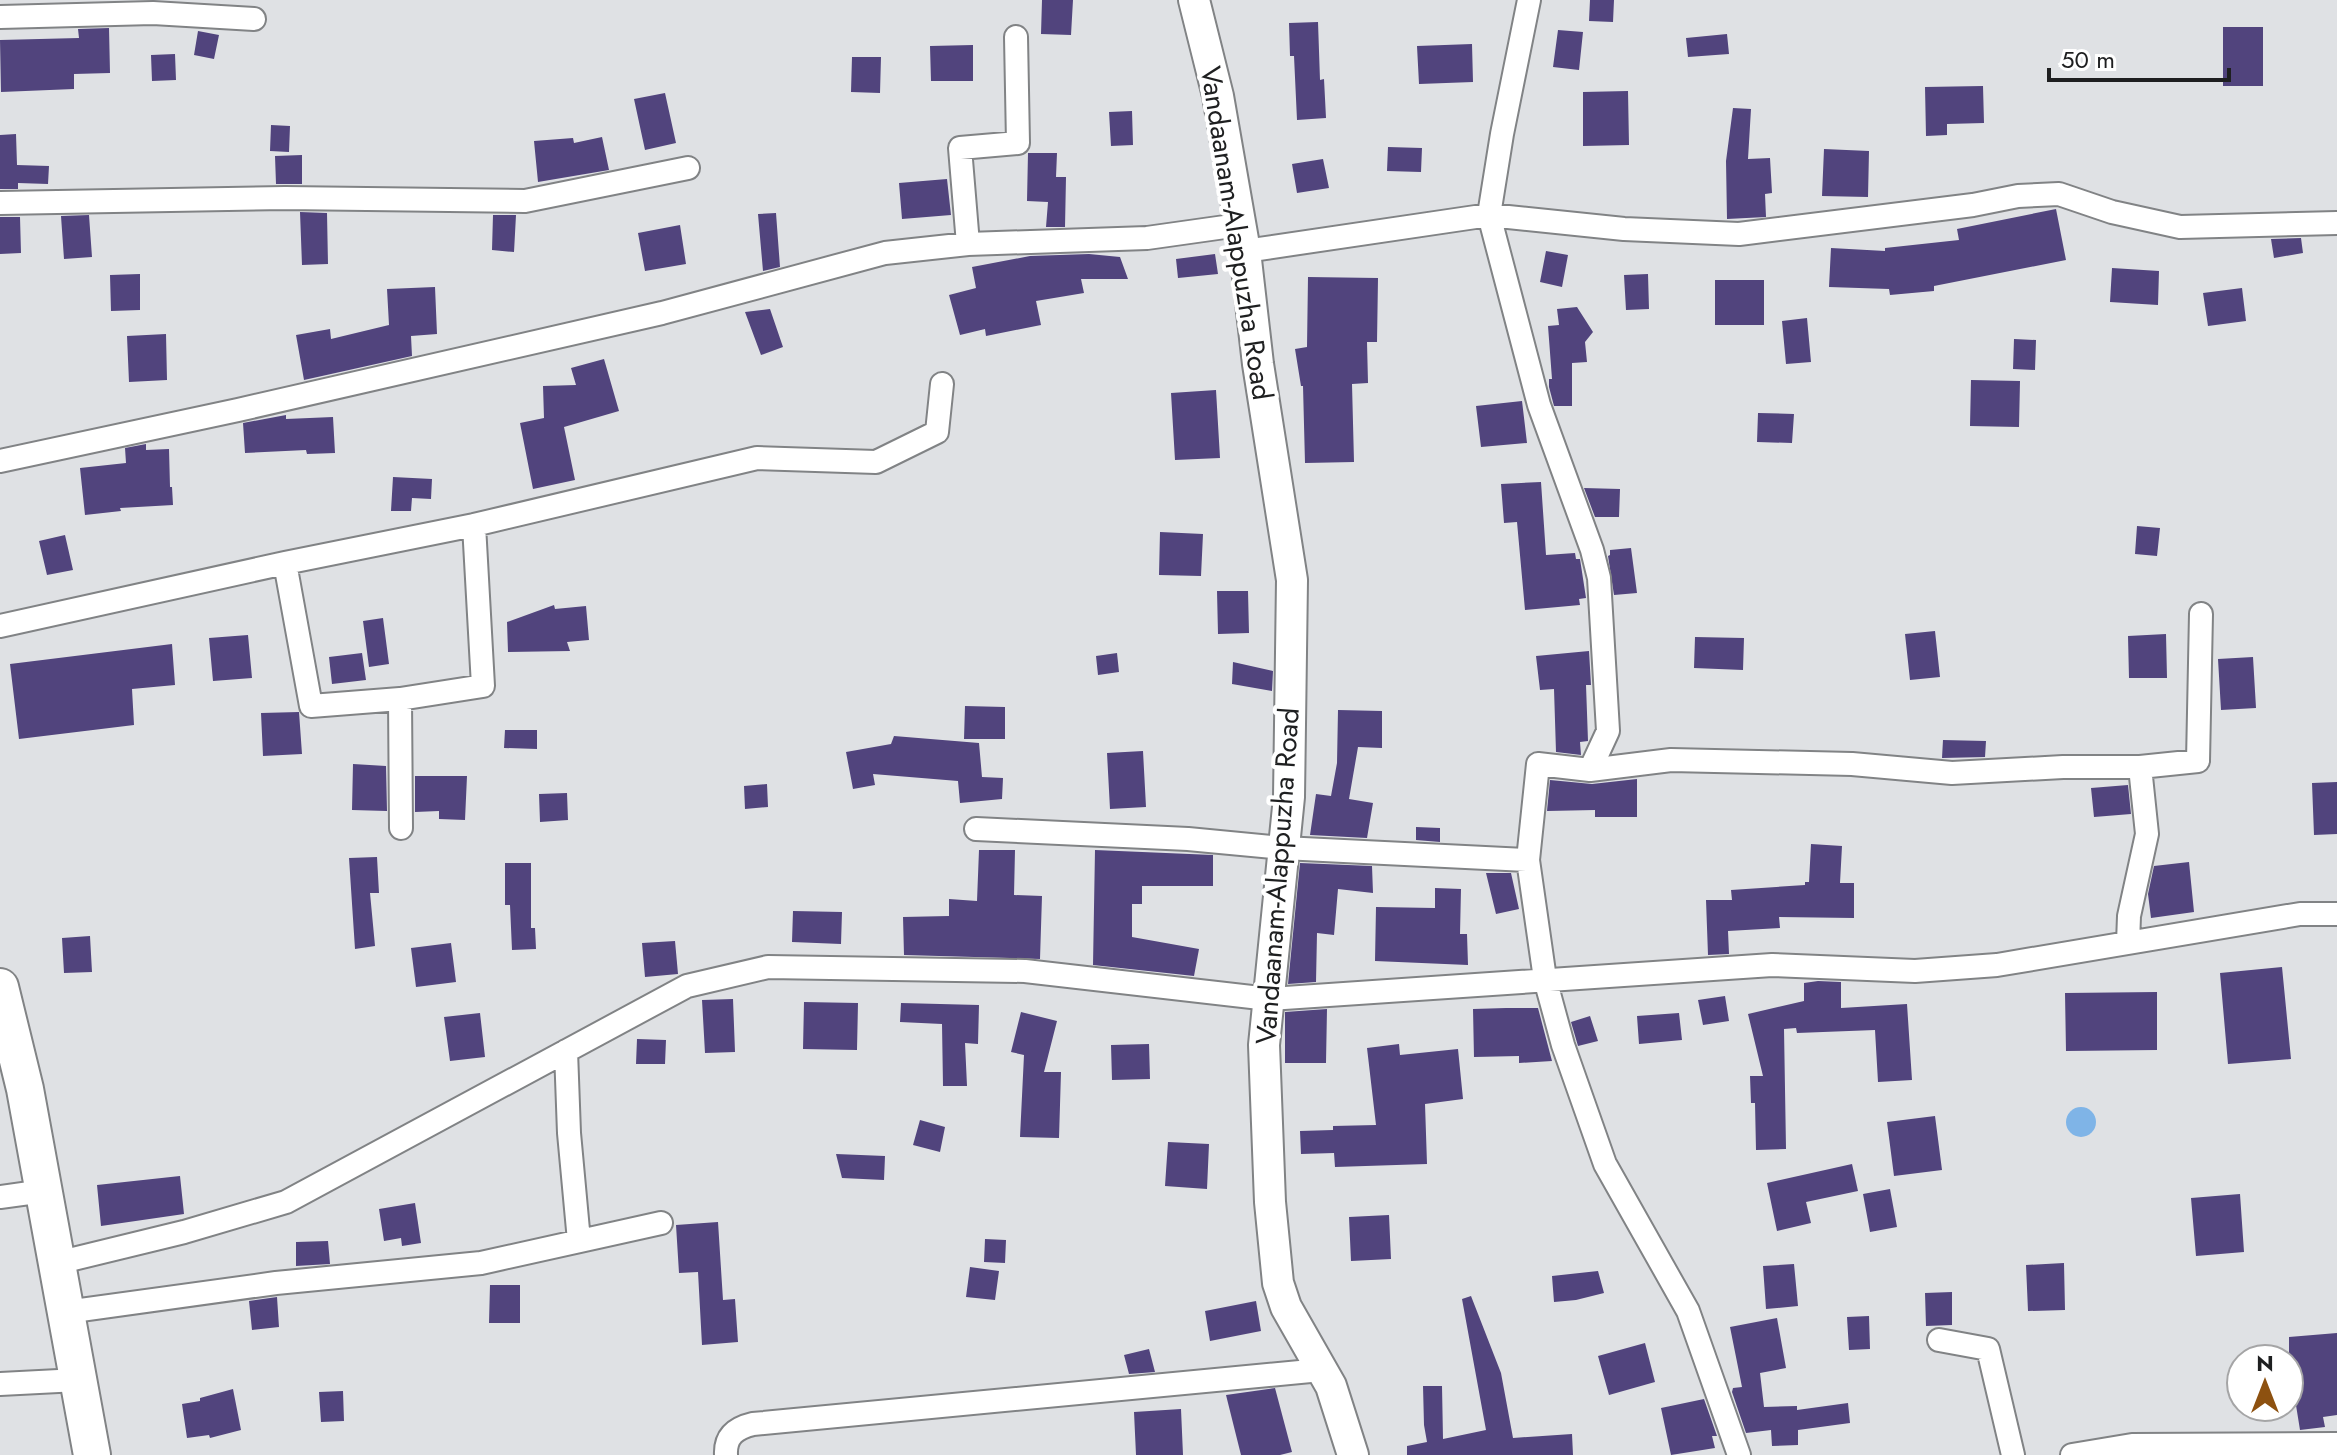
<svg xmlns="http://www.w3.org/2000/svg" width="2337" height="1455" viewBox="0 0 2337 1455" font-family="Jost,sans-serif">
<rect width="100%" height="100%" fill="#dfe1e4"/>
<path fill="#7fb4e7" d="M2066 1122a15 15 0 1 1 30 0a15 15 0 1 1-30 0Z"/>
<path fill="#51447d" d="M1042,0H1073L1071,35L1041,34Z
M1590,0H1614L1613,22L1589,21Z
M1318,22L1320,80L1324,79L1326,118L1297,120L1294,56H1290L1289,23Z
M2223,27H2263V86H2223Z
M109,28L110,73L74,74V89L1,92L0,40L79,38L78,29Z
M1558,30L1583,32L1579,70L1553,67Z
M198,31L219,35L214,59L194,55Z
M1727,34L1729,54L1688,57L1686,38Z
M1472,44L1473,82L1419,84L1417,46Z
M973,45V81H931L930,46Z
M175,54L176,80L152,81L151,55Z
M852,57H881L880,93L851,92Z
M1983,86L1984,123L1947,124V135L1926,136L1925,87Z
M1628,91L1629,145L1583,146V92Z
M665,93L676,143L645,150L634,99Z
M1733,108L1751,109L1748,159L1770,158L1772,193L1765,194L1766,217L1727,219L1726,161Z
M1132,111L1133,145L1111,146L1109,112Z
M271,125L290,126L289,152L270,151Z
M16,134L17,165L49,166L48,184L18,183V189H0V135Z
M602,137L609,170L538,182L534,141L573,138L574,143Z
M1388,147L1422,148L1421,172L1387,171Z
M1824,149L1869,151L1868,197L1822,196Z
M1028,153H1057L1056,177H1066L1065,227H1046L1048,202L1027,201Z
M302,155V184H276L275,156Z
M1323,159L1329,188L1297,193L1292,164Z
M947,179L951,215L902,219L899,183Z
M2056,209L2066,260L1934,286V291L1890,295L1889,289L1829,287L1831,248L1885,251V248L1959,240L1957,229Z
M300,212L327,213L328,264L302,265Z
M776,213L780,267L763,271L758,214Z
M89,215L92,257L64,259L61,216Z
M493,215H516L514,252L492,250Z
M0,217H20L21,253L0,254Z
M680,225L686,264L645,271L638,233Z
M2301,238L2303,253L2274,258L2271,239Z
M1546,251L1568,255L1562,287L1540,282Z
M1089,254L1120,257L1128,279H1081L1084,293L1036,301L1041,325L986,336L985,329L960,335L949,295L976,288L972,267L1030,256Z
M1215,254L1218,274L1178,278L1176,259Z
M2112,268L2159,271L2158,305L2110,302Z
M140,274V310L111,311L110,275Z
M1648,274L1649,309L1626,310L1624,275Z
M1308,277L1378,278L1377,342H1367L1368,383L1352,384L1354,462L1305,463L1303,386H1301L1295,349L1307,347Z
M1715,280H1764V325H1715Z
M435,287L437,334L411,336L412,356L304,380L296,335L330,329L331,339L389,325L387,289Z
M2242,288L2246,321L2208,326L2203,293Z
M1577,307L1593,332L1585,342L1587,362L1572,363V406H1554L1549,387V379H1552L1548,326L1559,325L1557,309Z
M770,309L783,347L761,355L745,312Z
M1807,318L1811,362L1786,364L1782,321Z
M166,334L167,380L129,382L127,336Z
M2014,339L2036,340L2035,370L2013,369Z
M604,359L619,411L564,427L575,480L533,489L520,423L544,418L543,386L576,385L571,368Z
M1971,380L2020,381L2019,427L1970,426Z
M1216,390L1220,458L1175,460L1171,393Z
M1522,401L1527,443L1481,447L1476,406Z
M1758,413L1794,414L1792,443L1757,442Z
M286,415V419L333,417L335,453L307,454L306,450L245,453L243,423Z
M146,444V450L169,449L170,487H172L173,505L120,508L121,511L85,515L80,468L126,463L125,448Z
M393,477L432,479L431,499L412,498L411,511H391Z
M1541,482L1546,555L1575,553L1576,559H1580L1586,598L1579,599L1580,605L1525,610L1517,522L1504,523L1501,484Z
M1584,488L1620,489L1619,517H1595Z
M2137,526L2160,528L2157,556L2135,554Z
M1160,532L1203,534L1201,576L1159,575Z
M65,535L73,570L47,575L39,541Z
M1631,548L1637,593L1614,595L1608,556L1610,555V550Z
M1217,591H1248L1249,633L1218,634Z
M554,605L555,609L586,606L589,640L567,642L570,651L508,652L507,622Z
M383,618L389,664L369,667L363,621Z
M1935,631L1940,677L1910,680L1905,634Z
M2166,634L2167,678H2129L2128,636Z
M248,635L252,678L213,681L209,638Z
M1695,637L1744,638L1743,670L1694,668Z
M172,644L175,685L132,689L134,725L19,739L10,664Z
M1589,651L1591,685H1586L1588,741L1580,742L1581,755L1556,752L1554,689L1540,690L1536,656Z
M362,653L366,680L332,684L329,657Z
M1117,653L1119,672L1098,675L1096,656Z
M2253,657L2256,708L2221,710L2218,659Z
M1233,662L1273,671L1272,691L1232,684Z
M965,706L1005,707V739H964Z
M1338,710L1382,711V748L1358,747L1349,799L1373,803L1367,838L1310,835L1316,794L1331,796L1337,763Z
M299,712L302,754L263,756L261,713Z
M505,730H537V749L504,748Z
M894,736L979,743L982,777L1003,778L1002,799L960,803L958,781L873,774L875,785L853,789L846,752L891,744Z
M1943,740L1986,741L1985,757L1942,758Z
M1143,751L1146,807L1110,809L1107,753Z
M353,764L386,766L387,811L352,810Z
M415,776H467L465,820L439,819V811L415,812Z
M1637,779V817H1595V810L1547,811L1550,780L1592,784Z
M2337,782V834L2314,835L2312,783Z
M767,784L768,807L745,809L744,786Z
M2128,785L2131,814L2094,817L2091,788Z
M567,793L568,820L540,822L539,794Z
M1416,827L1440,828V842L1416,840Z
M1811,844L1842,846L1840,883H1854V918L1779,917L1780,928L1728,931L1729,954L1708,955L1706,900H1732L1731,890L1805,885V882H1809Z
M979,850H1015L1014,895L1042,896L1040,959L904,955L903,917L949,916V899L977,901Z
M1095,850L1213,855V886H1142V904H1132V937L1199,949L1194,976L1093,965Z
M377,857L379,893H370L375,946L355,949L349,858Z
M2189,862L2194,912L2151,918L2148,894L2154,866Z
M505,863H531V928H535L536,949L512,950L510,905H505Z
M1300,863L1372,866L1373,893L1338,889L1334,935L1317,933L1316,982L1288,984Z
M1486,873H1511L1519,909L1496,914Z
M1435,888L1461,889L1460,934H1467L1468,965L1375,961L1376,907L1435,908Z
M793,911L842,912L841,944L792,942Z
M90,936L92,972L64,973L62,938Z
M675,941L678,974L645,977L642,943Z
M451,943L456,982L416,987L411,948Z
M2282,967L2291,1059L2228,1064L2220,973Z
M1818,981L1841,982V1008L1907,1004L1912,1080L1878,1082L1875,1030L1797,1033L1796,1028L1784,1029L1786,1149L1756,1150L1755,1103H1751L1750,1076H1763L1748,1014L1804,1001V983Z
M2157,992V1050L2066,1051L2065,993Z
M1725,996L1729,1021L1703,1025L1698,1000Z
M733,999L735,1052L705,1053L702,1000Z
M804,1002L858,1003L857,1050L803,1049Z
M901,1003L979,1005L978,1044L965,1043L967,1086H943L942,1024L900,1022Z
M1506,1008H1538L1552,1061L1519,1063V1056L1474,1057L1473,1009Z
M1327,1009L1326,1063H1285V1012Z
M1021,1012L1057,1021L1044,1072H1061L1059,1138L1020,1137L1024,1055L1011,1052Z
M480,1013L485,1057L450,1061L444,1017Z
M1679,1013L1682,1040L1639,1044L1637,1016Z
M1590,1016L1598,1041L1578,1046L1571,1022Z
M637,1039L666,1040L665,1064H636Z
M1149,1044L1150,1079L1112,1080L1111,1045Z
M1399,1044L1400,1055L1458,1049L1463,1099L1425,1104L1427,1164L1335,1167L1334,1153L1301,1154L1300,1131L1333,1130V1126L1376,1125L1367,1048Z
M1935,1116L1942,1170L1894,1176L1887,1122Z
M920,1120L945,1127L940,1152L913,1145Z
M1168,1142L1209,1144L1207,1189L1165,1186Z
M836,1154L885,1156L884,1180L842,1178Z
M1852,1164L1858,1191L1806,1202L1811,1223L1777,1231L1767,1183Z
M180,1176L184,1214L101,1226L97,1185Z
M1890,1189L1897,1227L1870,1232L1863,1194Z
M2240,1194L2244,1252L2196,1256L2191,1198Z
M415,1203L421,1243L402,1246L401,1238L384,1241L379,1209Z
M1389,1215L1391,1259L1351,1261L1349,1217Z
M718,1222L723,1300L735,1299L738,1342L702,1345L698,1272L679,1273L676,1225Z
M985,1239L1006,1240L1005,1263L984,1262Z
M328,1241L330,1264L296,1266V1242Z
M2064,1263L2065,1310L2028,1311L2026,1265Z
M1794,1264L1798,1306L1766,1309L1763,1266Z
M970,1267L999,1271L995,1300L966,1297Z
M1598,1271L1604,1293L1576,1300L1554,1302L1552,1276Z
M490,1285H520V1323H489Z
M1952,1292V1325L1926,1326L1925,1293Z
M1471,1296L1501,1373L1513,1438L1572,1434L1573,1455H1407V1446L1427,1442L1424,1425L1423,1386H1442L1443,1439L1486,1430L1462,1299Z
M277,1297L279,1327L252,1330L249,1301Z
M1256,1301L1261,1331L1210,1341L1205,1311Z
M1869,1316L1870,1349L1849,1350L1847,1317Z
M1777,1318L1786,1368L1760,1373L1764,1407L1797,1406V1410L1848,1403L1850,1423L1798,1430V1445L1772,1446L1771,1430L1746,1433L1732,1392L1733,1388L1742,1387L1730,1327Z
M2337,1333V1415L2323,1417L2325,1427L2300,1430L2295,1399L2289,1400V1337Z
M1645,1343L1655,1382L1609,1395L1598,1356Z
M1149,1349L1155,1372L1129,1374L1124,1355Z
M1275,1388L1292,1452L1280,1455H1241L1226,1395Z
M233,1389L241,1430L210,1438L209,1435L187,1438L182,1404L200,1401V1398Z
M343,1391L344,1421L321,1422L319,1392Z
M1704,1399L1717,1436H1712L1715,1448L1671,1455L1661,1408Z
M1181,1409L1183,1455H1136L1134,1412Z"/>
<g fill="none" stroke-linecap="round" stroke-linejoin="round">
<defs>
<path id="minor" d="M0,17L153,13L254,19
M0,203L285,198L525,201L688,168
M968,244L960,148L1018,143L1016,37
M1245,251L1489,215L1624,229L1739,234L1973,205L2018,196L2059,194L2112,212L2180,227L2337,223
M0,461L238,410L662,313L885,253L968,244L1147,238L1239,225
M285,563L311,706L400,699L401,828
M0,626L285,563L474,525L757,458L876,462L937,432L942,384
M400,699L483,686L474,525
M1590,770L1671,760L1852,764L1952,773L2063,767H2140L2198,761L2201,614
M976,829L1188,839L1283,848L1528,860L1538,764L1590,770L1608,731L1599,578L1592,550L1539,405L1489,215L1502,134L1529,0
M1528,860L1545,979L1563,1045L1605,1164L1688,1311L1739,1455
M2128,943L2129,916L2147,834L2140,767
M566,1051L569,1133L579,1241
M0,1197L44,1191
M57,1263L184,1232L286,1202L687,986L768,967L1025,971L1269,999L1772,965L1915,971L1997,965L2300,914H2337
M66,1312L276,1283L481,1263L661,1223
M1939,1340L1988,1349L2013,1455
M0,1384L78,1380
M726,1455C725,1436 736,1428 753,1424L1321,1370
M2072,1455L2132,1445L2337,1444"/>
<path id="secondary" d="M1194,0L1218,96L1245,251L1258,364L1292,580L1289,797L1264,1045L1270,1202L1278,1283L1286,1307L1331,1386L1353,1455"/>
<path id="trunk" d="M0,987L25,1089L92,1455"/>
</defs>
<use href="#minor" stroke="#818385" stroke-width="26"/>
<use href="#secondary" stroke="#818385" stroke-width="34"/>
<use href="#trunk" stroke="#818385" stroke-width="40"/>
<use href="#minor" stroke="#fff" stroke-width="22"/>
<use href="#secondary" stroke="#fff" stroke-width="30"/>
<use href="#trunk" stroke="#fff" stroke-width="36"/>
</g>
<g text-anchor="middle" stroke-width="8" stroke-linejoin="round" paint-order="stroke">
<g font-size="28" fill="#1e1f20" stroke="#fff">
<text transform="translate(1237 233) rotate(81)" y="10">Vandaanam-Alappuzha Road</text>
<text transform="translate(1277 876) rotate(-86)" y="10">Vandaanam-Alappuzha Road</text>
</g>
</g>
<g transform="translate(2265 1383)"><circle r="38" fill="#ffffff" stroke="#a5a5a6" stroke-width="2"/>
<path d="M0-6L14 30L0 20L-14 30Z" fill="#8d5110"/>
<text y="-12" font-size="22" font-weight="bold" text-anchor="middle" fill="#1e1f20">N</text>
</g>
<path d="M2049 68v12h180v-12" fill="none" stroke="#1e1f20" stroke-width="4"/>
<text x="2061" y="68" font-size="24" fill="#1e1f20" stroke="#ffffff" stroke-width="6" paint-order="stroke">50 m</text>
</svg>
